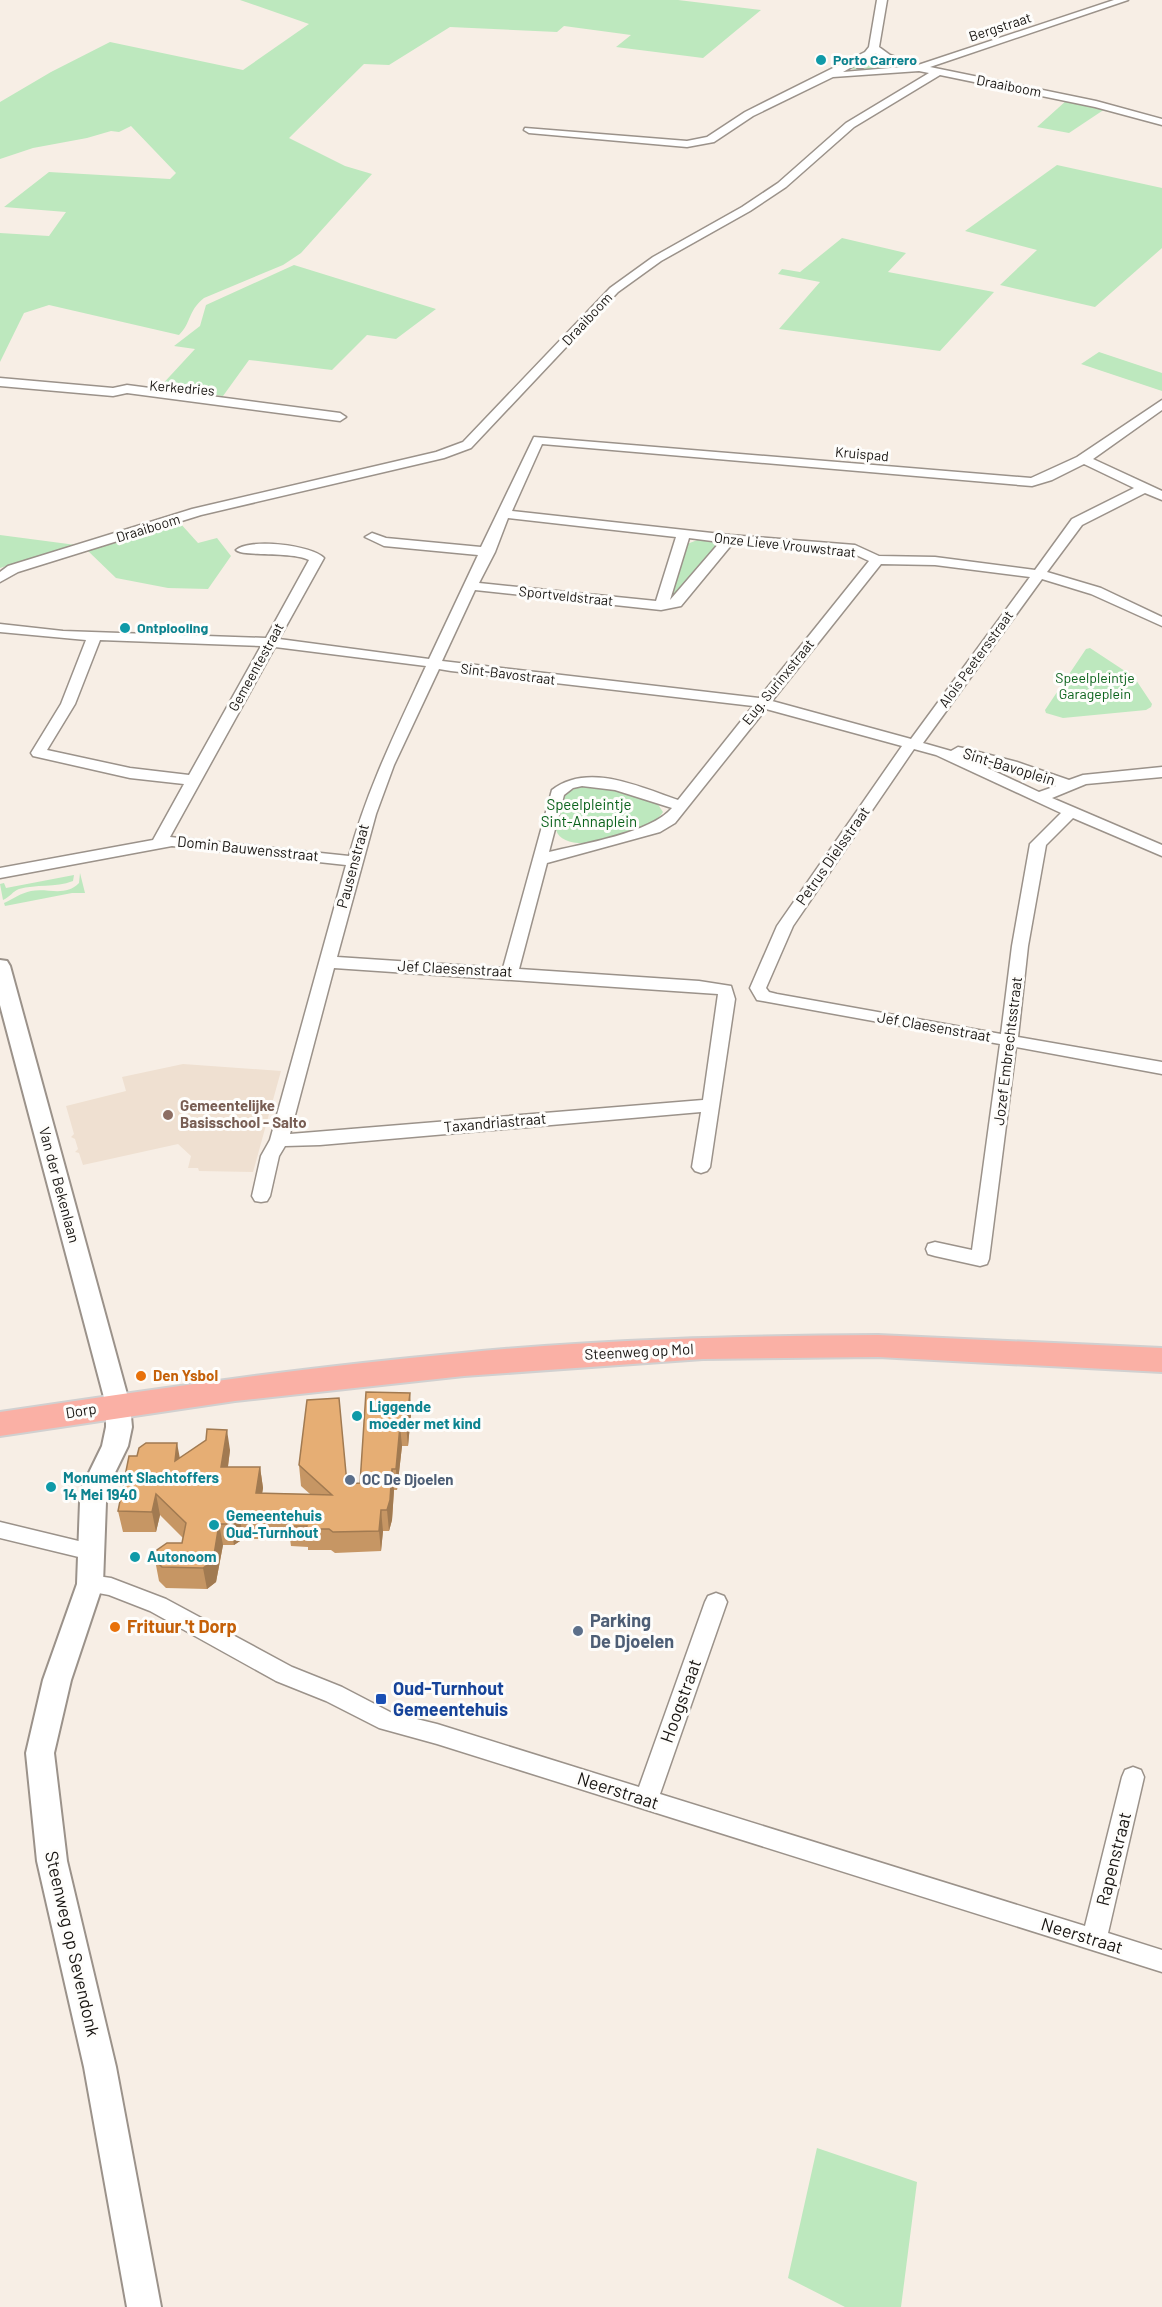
<svg xmlns="http://www.w3.org/2000/svg" width="1162" height="2307" viewBox="0 0 1162 2307" font-family="Barlow,sans-serif">
<rect width="100%" height="100%" fill="#f7eee5"/>
<path fill="#efe0d1" d="M183,1064L281,1071L253,1172L199,1171L198,1168H188L191,1156L178,1144L83,1165L79,1153L75,1152L78,1149L75,1139L71,1137L74,1134L66,1106L126,1091L122,1077Z"/>
<path fill="#bde8be" d="M240,0H678L761,10L703,58L616,47L631,35L564,26L557,32L450,27L389,65L364,64L289,138L345,166L372,174L301,253L283,265L204,298C187,312 192,322 179,335L49,305L24,313L0,362V233L49,236L66,212L4,207L49,172L170,179L176,173L131,126L119,132L111,131L87,138L33,148L0,159V102L51,72L110,42L243,70L309,24Z
M874,50L900,66L864,71L848,68Z
M1067,100L1105,109L1069,133L1037,127Z
M1057,165L1162,188V248L1095,307L1000,285L1037,250L965,231Z
M842,238L906,253L888,272L994,292L940,351L779,329L820,282L778,274L782,269L800,272Z
M294,265L436,309L396,339L367,335L332,370L249,360L223,396L158,389L195,349L174,346L200,326L206,305Z
M1099,352L1162,373V391L1081,364Z
M180,523L198,543L217,538L231,556L208,589L168,588L116,578L88,551Z
M0,535L76,545L0,568Z
M700,539L715,542L719,546L672,599H670L687,544Z
M1090,648L1134,677L1152,704L1151,707L1146,710L1063,718L1046,713L1045,710L1086,649Z
M599,785L652,800L657,803L663,812C653,832 565,860 556,830C553,821 561,804 564,794L581,786Z
M80,873L85,893H72L5,906L4,903C13,899 21,893 31,891C48,888 66,897 79,883Z
M74,875L73,881C55,888 36,884 19,889C13,891 10,897 3,900L0,884L4,883L6,888Z
M817,2148L917,2182L901,2307H845L788,2278Z"/>
<g fill="none" stroke-linecap="round" stroke-linejoin="round">
<defs>
<path id="pedestrian" d="M859,57L871,60L872,62L863,68H857V64L862,62L855,59Z"/>
<path id="minor" d="M877,0H887L879,47L890,55L918,65L1114,0H1128L930,67L1096,101L1162,119V125L1095,107L940,75L854,127L786,187L750,211L661,261L618,292L471,448L444,458L201,515L18,572L0,582V572L8,566L192,509L436,452L463,442L610,288L653,257L742,207L778,183L846,123L929,73L919,71L833,77L753,116L714,142L687,147L529,133L524,130L525,128L687,141L707,137L745,112L865,52L869,47ZM875,53L902,67L843,72L871,56Z
M0,378L113,388L127,385L340,413L346,417L340,421L127,393L113,396L0,386Z
M1162,400V410L1093,459L1162,491V500L1145,493L1082,525L1047,572L1101,588L1162,617V626L1091,594L1042,579L923,743L951,751L958,747L963,748L1017,762L1069,780L1083,775L1162,767V777L1086,784L1052,798L1162,845V856L1073,818L1046,845L1028,946L1018,1037L1162,1062V1074L1016,1047L989,1259L987,1264L980,1266L935,1256L928,1254L926,1249L928,1244L935,1242L972,1250L1000,1044L763,1001L757,1000L750,988L777,926L902,746L766,709L675,823L660,832L547,863L519,969L699,981L731,986L735,999L710,1167L707,1171L701,1173L695,1171L692,1167L701,1112L320,1145L285,1146L279,1156L270,1196L267,1201L261,1202L255,1201L252,1196L261,1156L270,1140L346,865L172,846L0,878V868L153,840L184,784L130,778L33,756L31,753L61,704L86,640L0,632V624L63,631L266,638L309,560C291,551 244,557 236,550C249,538 312,545 324,558L279,639L429,659L478,555L384,546L365,537L372,533L386,538L481,547L534,437L1031,478L1077,457ZM542,444L1032,486L1052,480L1084,464L1134,488L1072,519L1035,570L935,557L879,556L855,545L730,535L512,511ZM508,518L676,537L656,601L479,583L495,552ZM689,538L720,542L670,600ZM733,543L852,553L869,561L759,698L442,661L475,590L661,610L681,606ZM881,564L935,565L1030,577L911,739L772,701ZM100,640L261,646L189,775L130,768L47,750L75,704ZM275,647L426,666C397,729 367,789 349,856L170,837ZM439,669L451,671L753,706L678,800C640,787 588,762 552,790L503,968L337,957L376,814L394,765ZM914,749L936,755L1061,813L1030,844L1012,946L1001,1034L777,994L769,992L766,988L793,926ZM964,757L1007,768L1056,786L1039,792ZM582,786L615,790L672,808C651,833 582,844 549,852L564,795L573,788ZM334,968L718,994L703,1100L290,1134Z
M0,1522L91,1544L98,1546L102,1552L98,1558L91,1560L0,1538Z
M90,1575L111,1578L166,1599L292,1667L342,1687L392,1713L437,1724L639,1787L705,1602L708,1596L716,1593L724,1596L727,1602L660,1794L1085,1926L1122,1777L1125,1770L1133,1767L1141,1770L1144,1777L1108,1933L1162,1950V1972L437,1744L379,1728L326,1701L276,1681L150,1611L109,1595L82,1590L79,1584L82,1578Z"/>
<path id="tertiary" d="M0,960L7,961L10,966L130,1405L132,1427L128,1446L109,1485L106,1502L103,1584L71,1680L54,1753L67,1861L116,2067L161,2307H127L84,2067L37,1861L26,1753L43,1680L77,1584L80,1502L83,1485L102,1446L106,1427V1405L0,1005Z"/>
<path id="primary" d="M878,1335L1162,1348V1372L878,1357L703,1359L464,1376L235,1401L0,1436V1412C154,1389 307,1367 462,1353C600,1339 739,1336 878,1335Z"/>
</defs>
<use href="#pedestrian" stroke="#9b928a" stroke-width="2"/>
<use href="#minor" stroke="#9b928a" stroke-width="3"/>
<use href="#tertiary" stroke="#9b928a" stroke-width="4"/>
<use href="#primary" stroke="#d1d0d0" stroke-width="4"/>
<use href="#pedestrian" fill="#fff" fill-rule="evenodd"/>
<use href="#minor" fill="#fff" fill-rule="evenodd"/>
<use href="#tertiary" fill="#fff" fill-rule="evenodd"/>
<use href="#primary" fill="#fab0a5" fill-rule="evenodd"/>
</g>
<path fill="#c69664" d="M410,1393L411,1414L408,1446H402L397,1490H394L392,1520L389,1531H383L381,1551L335,1553L331,1550H308V1547L291,1546L290,1539H243L234,1545H223L216,1582L207,1589L166,1588L159,1581L155,1560L182,1543L183,1538L160,1515L156,1532H123L118,1511L137,1456L180,1458L230,1450L228,1467H260L263,1488L262,1493L310,1494L301,1486L299,1465L347,1484L360,1483Z"/>
<path fill="#a17a51" d="M410,1393L411,1414L408,1446L406,1425Z
M400,1426L402,1446L397,1490L396,1469Z
M227,1430L230,1450L225,1488L221,1467Z
M177,1443L181,1464L175,1461Z
M260,1467L263,1488L259,1514L256,1493Z
M392,1469L394,1490L392,1520L389,1531L387,1510Z
M156,1494L160,1515L156,1532L152,1512Z
M381,1510L383,1531L381,1551L379,1531Z
M240,1518L243,1539L234,1545L230,1524Z
M219,1524L223,1545L216,1582L207,1589L203,1568Z"/>
<path fill="#e6ae74" stroke="#a17a51" stroke-width="1.5" d="M366,1392L410,1393L406,1425L400,1426L396,1469H392L390,1500L387,1510H381L379,1531L333,1532L329,1529H306L307,1526H288L289,1519L240,1518L230,1524H219L213,1561L203,1568L162,1567L155,1560L157,1550L167,1543H182L186,1523L156,1494L152,1512L118,1511L129,1456H137L139,1448L146,1443H177L175,1461L206,1440L207,1429L227,1430L221,1467H260L256,1493L332,1495L299,1465L307,1400L339,1398L347,1484L360,1483Z"/>
<g fill="#0f9aa8" stroke="#fefdfb" stroke-width="2">
<circle cx="821" cy="60" r="6"/>
<circle cx="125" cy="628" r="6"/>
<circle cx="357" cy="1416" r="6"/>
<circle cx="51" cy="1487" r="6"/>
<circle cx="214" cy="1525" r="6"/>
<circle cx="135" cy="1557" r="6"/>
</g>
<circle fill="#8d6e63" stroke="#fefdfb" stroke-width="2" cx="168" cy="1115" r="6"/>
<g fill="#e8710a" stroke="#fefdfb" stroke-width="2">
<circle cx="141" cy="1376" r="6"/>
<circle cx="115" cy="1627" r="6"/>
</g>
<g fill="#5c6f8a" stroke="#fefdfb" stroke-width="2">
<circle cx="350" cy="1480" r="6"/>
<circle cx="578" cy="1631" r="6"/>
</g>
<rect fill="#1a4fb4" stroke="#fefdfb" stroke-width="2" x="375" y="1693" width="12" height="12" rx="3"/>
<g text-anchor="middle" stroke-width="6" stroke-linejoin="round" paint-order="stroke">
<g font-size="14" fill="#181512" stroke="#fefdfb">
<text transform="translate(1000 27) rotate(-18)" y="5">Bergstraat</text>
<text transform="translate(1009 86) rotate(11)" y="5">Draaiboom</text>
<text transform="translate(587 319) rotate(-47)" y="5">Draaiboom</text>
<text transform="translate(182 388) rotate(5)" y="5">Kerkedries</text>
<text transform="translate(862 454) rotate(5)" y="5">Kruispad</text>
<text transform="translate(148 528) rotate(-17)" y="5">Draaiboom</text>
<text transform="translate(785 545) rotate(6)" y="5">Onze Lieve Vrouwstraat</text>
<text transform="translate(566 596) rotate(6)" y="5">Sportveldstraat</text>
<text transform="translate(976 659) rotate(-54)" y="5">Alois Peetersstraat</text>
<text transform="translate(256 667) rotate(-61)" y="5">Gemeentestraat</text>
<text transform="translate(508 674) rotate(7)" y="5">Sint-Bavostraat</text>
<text transform="translate(778 682) rotate(-51)" y="5">Eug. Surinxstraat</text>
</g>
<g font-size="14" font-weight="bold" fill="#0d838f" stroke="#fefdfb" text-anchor="start">
<text x="833" y="65">Porto Carrero</text>
<text x="137" y="633">Ontplooiing</text>
</g>
<g font-size="14" fill="#0a621b" stroke="#fefdfb">
<text x="1095" y="683">Speelpleintje<tspan x="1095" dy="16">Garageplein</tspan></text>
</g>
<g font-size="15" fill="#181512" stroke="#fefdfb">
<text transform="translate(1009 767) rotate(17)" y="5">Sint-Bavoplein</text>
<text transform="translate(248 849) rotate(6)" y="5">Domin Bauwensstraat</text>
<text transform="translate(833 856) rotate(-55)" y="5">Petrus Dielsstraat</text>
<text transform="translate(353 866) rotate(-75)" y="5">Pausenstraat</text>
<text transform="translate(455 969) rotate(3)" y="5">Jef Claesenstraat</text>
<text transform="translate(934 1027) rotate(10)" y="5">Jef Claesenstraat</text>
<text transform="translate(1008 1051) rotate(-83)" y="5">Jozef Embrechtsstraat</text>
<text transform="translate(495 1123) rotate(-5)" y="5">Taxandriastraat</text>
<text transform="translate(59 1185) rotate(75)" y="5">Van der Bekenlaan</text>
<text transform="translate(639 1352) rotate(-3)" y="5">Steenweg op Mol</text>
<text transform="translate(81 1411) rotate(-9)" y="5">Dorp</text>
</g>
<g font-size="15" fill="#0a621b" stroke="#fefdfb">
<text x="589" y="810">Speelpleintje<tspan x="589" dy="17">Sint-Annaplein</tspan></text>
</g>
<g font-size="15" font-weight="bold" fill="#785e54" stroke="#fefdfb" text-anchor="start">
<text x="180" y="1111">Gemeentelijke<tspan x="180" dy="17">Basisschool - Salto</tspan></text>
</g>
<g font-size="15" font-weight="bold" fill="#c56008" stroke="#fefdfb" text-anchor="start">
<text x="153" y="1381">Den Ysbol</text>
</g>
<g font-size="15" font-weight="bold" fill="#0d838f" stroke="#fefdfb" text-anchor="start">
<text x="369" y="1412">Liggende<tspan x="369" dy="17">moeder met kind</tspan></text>
<text x="63" y="1483">Monument Slachtoffers<tspan x="63" dy="17">14 Mei 1940</tspan></text>
<text x="226" y="1521">Gemeentehuis<tspan x="226" dy="17">Oud-Turnhout</tspan></text>
<text x="147" y="1562">Autonoom</text>
</g>
<g font-size="15" font-weight="bold" fill="#4e5e75" stroke="#fefdfb" text-anchor="start">
<text x="362" y="1485">OC De Djoelen</text>
</g>
<g font-size="18" font-weight="bold" fill="#4e5e75" stroke="#fefdfb" text-anchor="start">
<text x="590" y="1627">Parking<tspan x="590" dy="21">De Djoelen</tspan></text>
</g>
<g font-size="18" font-weight="bold" fill="#c56008" stroke="#fefdfb" text-anchor="start">
<text x="127" y="1633">Frituur 't Dorp</text>
</g>
<g font-size="18" font-weight="bold" fill="#164399" stroke="#fefdfb" text-anchor="start">
<text x="393" y="1695">Oud-Turnhout<tspan x="393" dy="21">Gemeentehuis</tspan></text>
</g>
<g font-size="18" fill="#181512" stroke="#fefdfb">
<text transform="translate(681 1701) rotate(-70)" y="6">Hoogstraat</text>
<text transform="translate(618 1791) rotate(18)" y="6">Neerstraat</text>
<text transform="translate(1114 1859) rotate(-76)" y="6">Rapenstraat</text>
<text transform="translate(1082 1936) rotate(17)" y="6">Neerstraat</text>
<text transform="translate(72 1944) rotate(77)" y="6">Steenweg op Sevendonk</text>
</g>
</g>
</svg>
